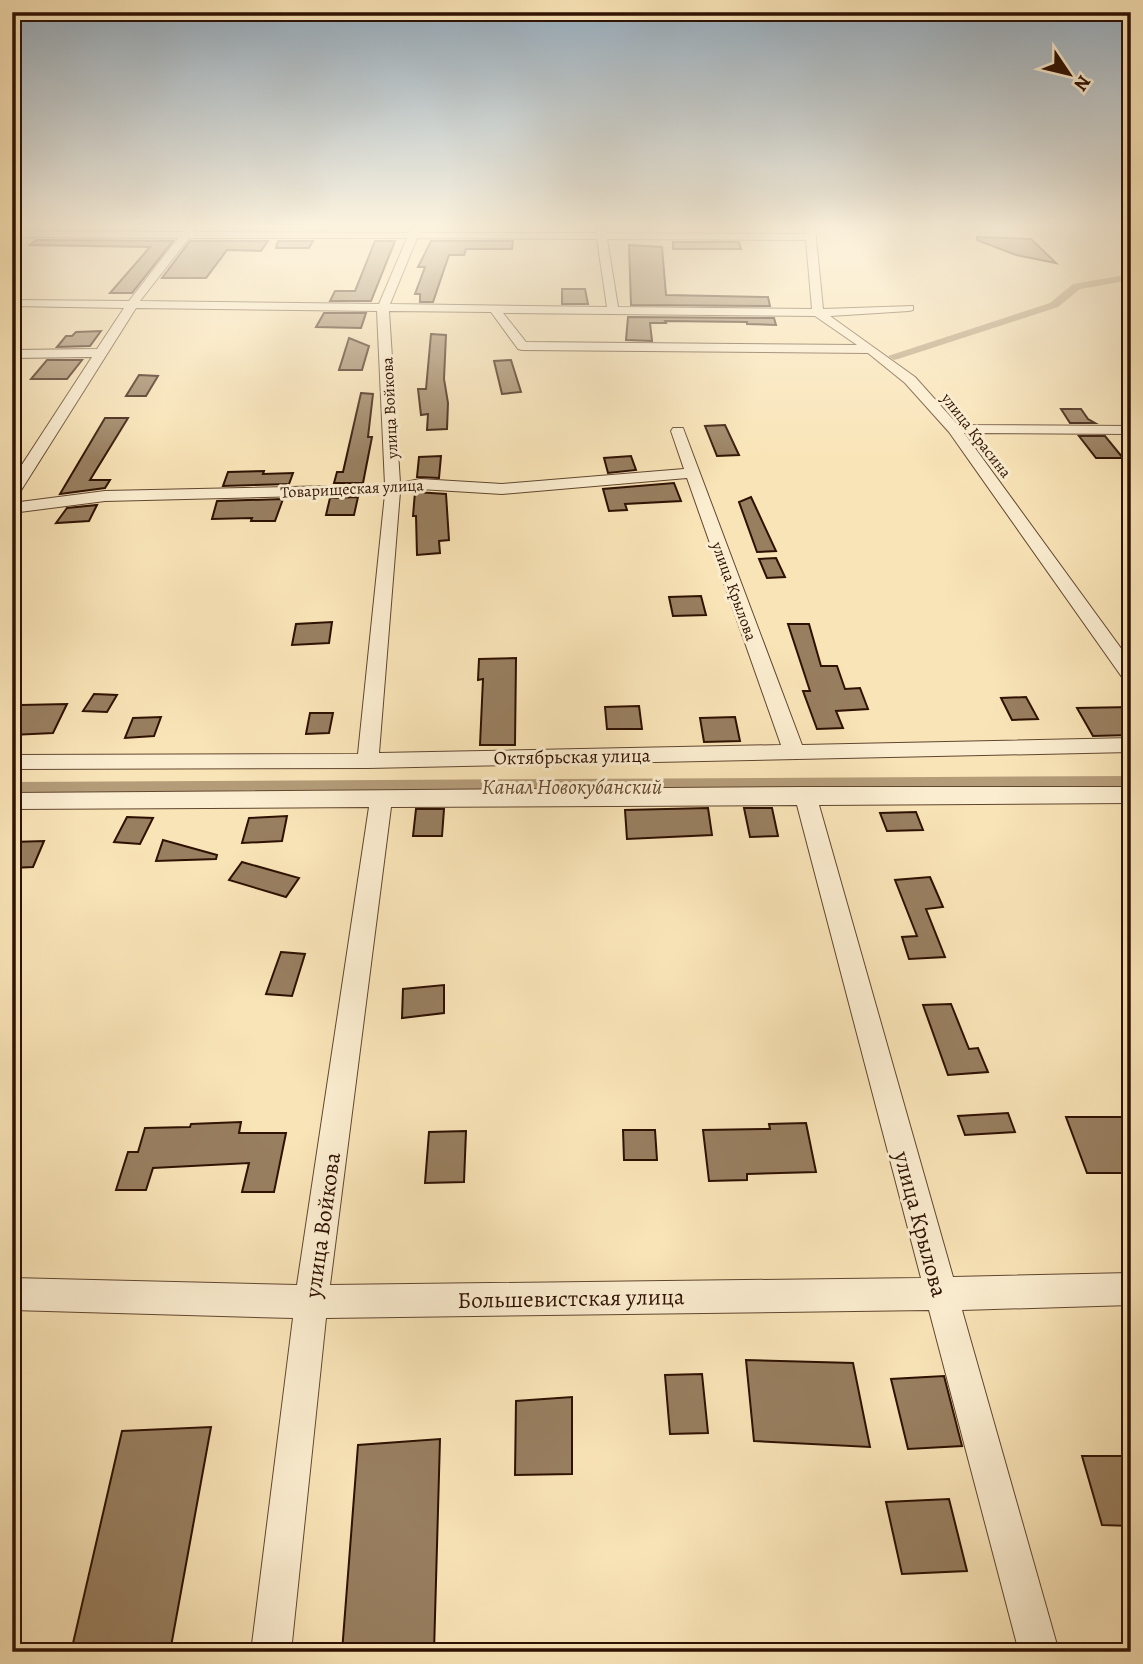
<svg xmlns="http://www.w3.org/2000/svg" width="1143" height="1664" viewBox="0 0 1143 1664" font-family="Alegreya,serif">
<rect width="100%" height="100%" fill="#f9e4b7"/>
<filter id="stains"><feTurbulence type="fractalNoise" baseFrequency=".00286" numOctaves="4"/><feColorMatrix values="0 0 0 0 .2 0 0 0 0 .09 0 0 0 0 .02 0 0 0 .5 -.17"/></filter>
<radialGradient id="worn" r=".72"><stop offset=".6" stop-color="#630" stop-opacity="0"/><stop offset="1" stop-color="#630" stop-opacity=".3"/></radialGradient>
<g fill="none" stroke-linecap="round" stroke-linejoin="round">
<path fill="#b49c79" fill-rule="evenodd" d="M1131,274V280L1080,289L1058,307L898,359L894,360L888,356L1050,303L1073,284Z
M1131,776V792L12,798V782Z"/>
</g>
<path fill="#987f60" stroke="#2e1102" stroke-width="2" d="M977,237L1031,239L1056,263L1016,255L977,240Z
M36,240L173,241L132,293H110L150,247L30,245Z
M190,241H268L261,251L227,250L206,278H162Z
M278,241H313L309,248H276Z
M375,241H395L371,301H330L335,291H355Z
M431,241H513L512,249H466L464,255H449L433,302H420V294H415L425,267H418Z
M673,242H739L741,249H673Z
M629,245L662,247L666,295L768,297L770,306L631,305Z
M562,289H585L588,304H562Z
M324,313H366L361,328L316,327Z
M628,317L774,318L776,325L747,324V322L665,321L666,323H650L652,341L626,340Z
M101,331L90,346L57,347L66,336H72L76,332Z
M431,334L446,335L444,379L448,403L447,429L427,430L428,414L421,415L418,389H426Z
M349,338L369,346L362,370H339Z
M47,360H82L67,379H31Z
M511,360L521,392L502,394L494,361Z
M139,375L158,376L146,396H126Z
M361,393L373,394L368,437H372L363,483H334L337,472H343Z
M1061,409H1081L1088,419L1095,423H1070Z
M105,418H128L90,480H110L105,488L60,494Z
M725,425L739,455L717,456L705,426Z
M1079,436H1105L1123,458H1096Z
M441,456L439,478L417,477L419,457Z
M631,456L636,470L608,473L604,458Z
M264,471L263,474L293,473L289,484L223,486L228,472Z
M674,483L681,501L625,504L627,510L609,511L603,489Z
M415,492L446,494L449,540L439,541L440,553L417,555L416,516H413Z
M358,497L354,515H326L330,498Z
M751,497L776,551L757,552L739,502Z
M283,499L275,521H251L252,518L212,519L217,501Z
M97,505L89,521L56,523L67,508Z
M776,558L785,577L767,578L759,559Z
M701,596L706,615L673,616L669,597Z
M332,622L329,643L292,645L296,624Z
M788,624H809L821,666H837L845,689L860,688L868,709L836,711L843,728L817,729L803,691H810Z
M516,658L515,745H480L483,679L478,680L479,659Z
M94,694L117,695L107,712L83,711Z
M1026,697L1038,719L1012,720L1001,698Z
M67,704L53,733L12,735V723L21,705Z
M639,706L642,729H607L605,707Z
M1131,707V735L1093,736L1077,708Z
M310,713H333L329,733L306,734Z
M161,717L154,736L125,738L133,718Z
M735,717L740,741L704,742L700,718Z
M708,808L712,835L627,839L625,810Z
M744,808H772L778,836L750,837Z
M416,809H444L442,836H413Z
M916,812L923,830L887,831L880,813Z
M287,816L282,841L242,843L249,818Z
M127,817L153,818L140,844L114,842Z
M163,840L217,855L216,859L156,861Z
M44,841L33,867L12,868V842Z
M242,862L299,878L286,897L229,880Z
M930,877L943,907L926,909L945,957L909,959L902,937L917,936L895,880Z
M281,952L305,954L292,996L266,994Z
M444,985V1013L402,1018L403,989Z
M951,1004L969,1049L978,1048L988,1072L948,1075L923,1005Z
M1008,1113L1015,1132L965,1135L958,1116Z
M1066,1117H1125L1131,1131V1173H1087Z
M241,1122L239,1133H286L274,1192H242L249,1163L153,1168L146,1190H116L128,1152H138L145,1128L190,1127L191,1124Z
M806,1123L816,1172L747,1174V1180L709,1181L703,1130L770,1129L769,1124Z
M623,1130H655L657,1160H624Z
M466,1131L464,1182L425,1183L429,1132Z
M746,1360L853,1363L870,1447L754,1441Z
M702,1374L708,1433L670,1434L665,1375Z
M944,1376L962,1446L908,1449L891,1379Z
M572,1397V1474L515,1475L516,1401Z
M211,1427L170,1652H71L122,1431Z
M440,1439L434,1652H342L358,1445Z
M1082,1456H1131V1526L1102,1525Z
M949,1499L967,1571L902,1574L886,1502Z"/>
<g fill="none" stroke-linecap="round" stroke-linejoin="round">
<defs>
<path id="minor" d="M186,228H196L193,232L409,233L411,228H421L419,233H596L595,228H605L606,233L806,234L805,228H815L823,309L913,306V310L909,311L830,316L915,377L958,425L1131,426V434L964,433L1131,662V682L1124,680L949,432L905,383L868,353L522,350L518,349L491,312L389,311L400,483L420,479L502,484L684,469L671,431L673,428H683L802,745L1131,738V752L368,768L12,769V755L358,754L385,494L105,501L12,513V503L105,491L385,485L377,311L136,308L20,492L12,497V480L92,357L12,358V350L97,349L124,308L12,306V300L129,301L178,238L12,237V231L183,232ZM189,238H407L379,304L140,301ZM417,238L597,239L607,307L390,304ZM607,239L806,240L812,309L618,307ZM503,313L815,316L857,345L526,342ZM687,478L781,745L379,753L400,492L420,489L502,494Z
M805,787H1131V803L819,805L953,1277L1131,1273V1305L962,1310L1059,1652H1019L929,1310L326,1318L291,1652H251L293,1318L12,1310V1278L297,1285L369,807L12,809V793ZM797,805L921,1278L330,1285L391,807Z"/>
</defs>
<use href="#minor" stroke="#61462f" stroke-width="2"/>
<use href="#minor" fill="#fbedd0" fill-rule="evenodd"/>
</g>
<linearGradient id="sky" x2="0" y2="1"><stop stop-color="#93aabc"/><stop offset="0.49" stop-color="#fcf3df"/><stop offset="1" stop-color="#fcf3df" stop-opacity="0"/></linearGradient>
<rect width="1143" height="461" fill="url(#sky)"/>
<g text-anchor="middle" stroke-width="6" stroke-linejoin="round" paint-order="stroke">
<g font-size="16" fill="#2e1102" stroke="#fbedd0">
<text transform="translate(389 408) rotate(-93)" y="6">улица Войкова</text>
<text transform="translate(977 435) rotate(52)" y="6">улица Красина</text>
<text transform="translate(352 488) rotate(-3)" y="6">Товарищеская улица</text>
<text transform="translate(735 591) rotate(70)" y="6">улица Крылова</text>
</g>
<g font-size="19" fill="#2e1102" stroke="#fbedd0">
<text transform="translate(572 756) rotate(-1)" y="7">Октябрьская улица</text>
</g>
<g font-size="21" font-style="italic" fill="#644932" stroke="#fbedd0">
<text x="572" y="794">Канал Новокубанский</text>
</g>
<g font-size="23" fill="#2e1102" stroke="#fbedd0">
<text transform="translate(921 1224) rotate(75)" y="8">улица Крылова</text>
<text transform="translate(322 1225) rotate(-82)" y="8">улица Войкова</text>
<text transform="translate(571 1298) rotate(-1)" y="8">Большевистская улица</text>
</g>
</g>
<rect width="1143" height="1664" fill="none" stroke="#f9e4b7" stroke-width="42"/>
<rect x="14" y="14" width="1115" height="1636" fill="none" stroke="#2e1102" stroke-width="3.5"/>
<rect x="21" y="21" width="1101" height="1622" fill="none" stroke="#2e1102" stroke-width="2"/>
<g transform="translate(1069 74) rotate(125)" stroke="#fbedd0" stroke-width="5" paint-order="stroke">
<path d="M0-5L12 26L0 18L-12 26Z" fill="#2e1102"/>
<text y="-10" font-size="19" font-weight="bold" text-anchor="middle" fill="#2e1102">N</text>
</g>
<rect width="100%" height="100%" filter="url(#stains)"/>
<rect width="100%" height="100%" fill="url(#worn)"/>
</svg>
